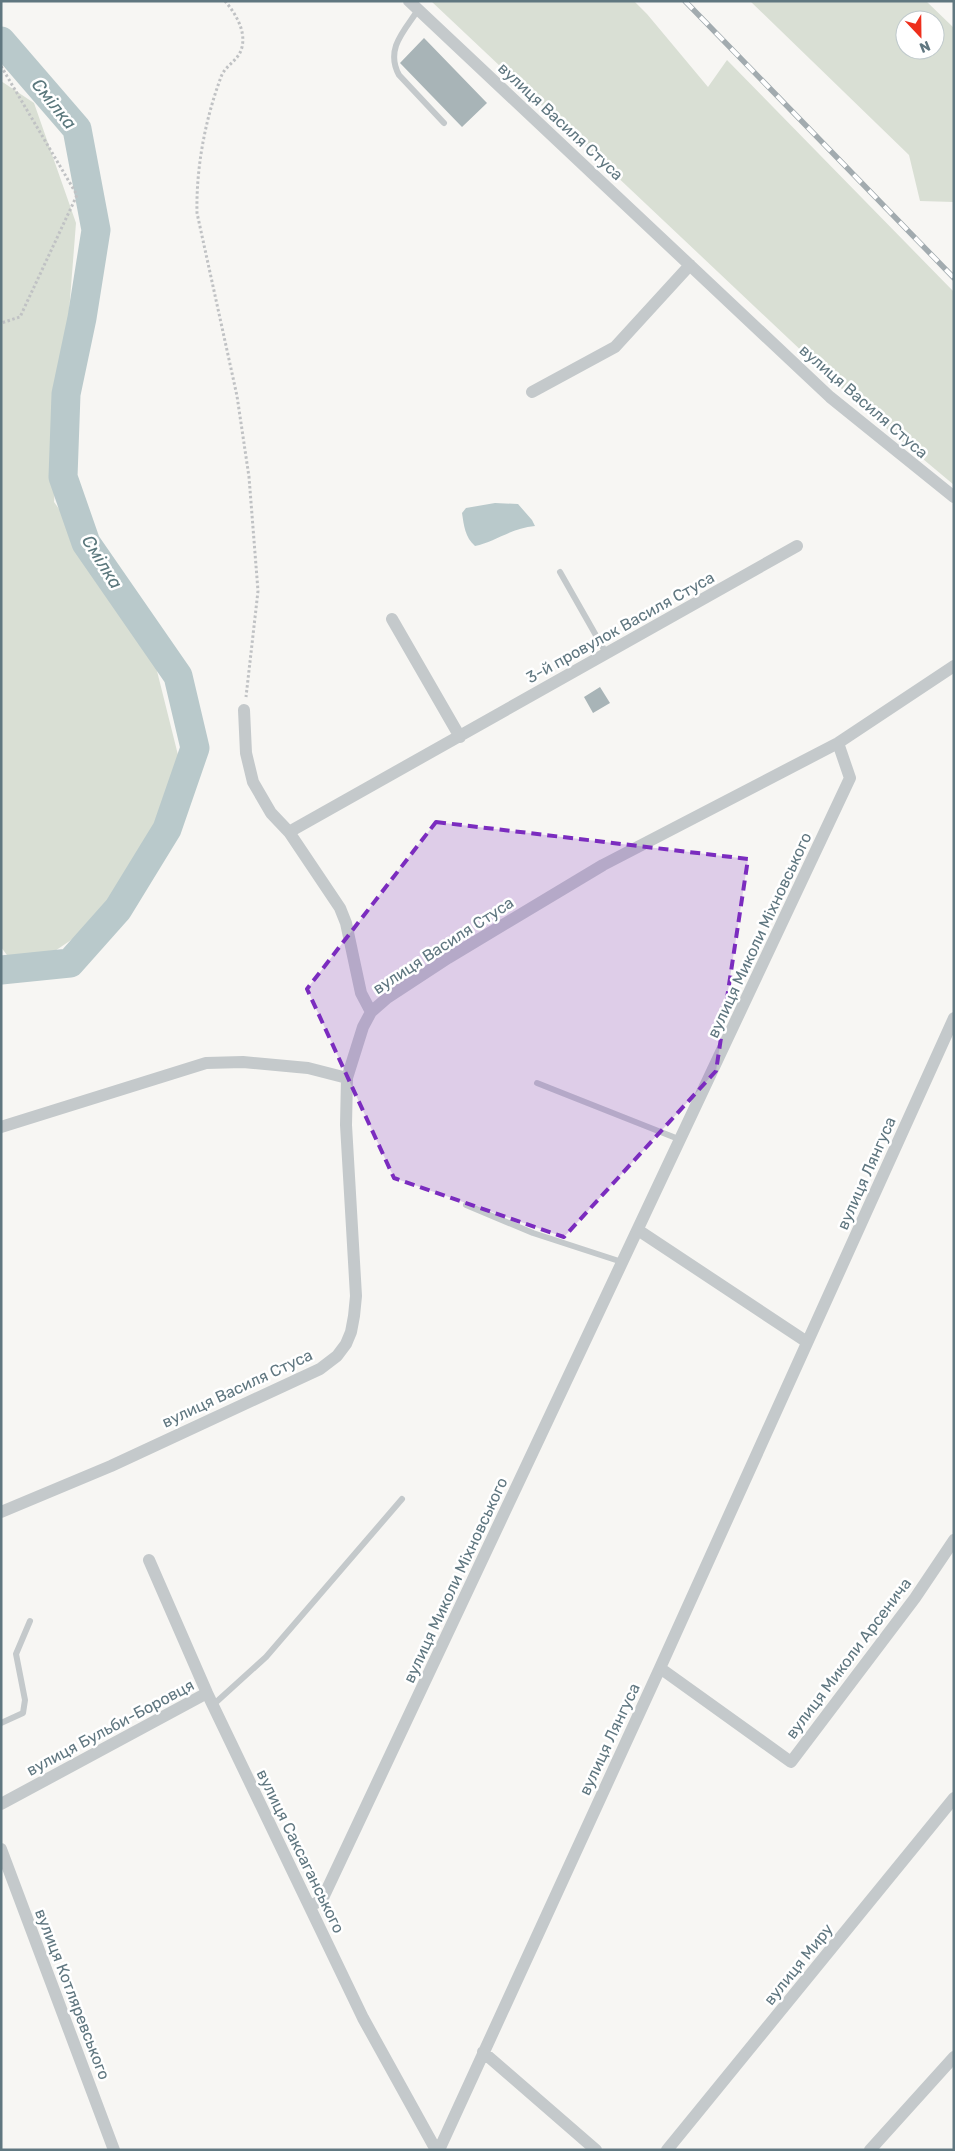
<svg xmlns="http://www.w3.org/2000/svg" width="955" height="2151" viewBox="0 0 955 2151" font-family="Rubik,sans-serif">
<rect width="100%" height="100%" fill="#f7f6f3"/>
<path fill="#d9dfd4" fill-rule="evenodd" d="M431,1H634L647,14L708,87L727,60L954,292V485L861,407Z
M750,1H926L954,28V202L920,201L909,155ZM905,20H935V50H905Z
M1,81L34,103L76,223L54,502L147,631L184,779L127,902L21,974L1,947Z"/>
<path fill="#b9c9cb" d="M495,503L518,504L532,520L535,526C511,528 495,542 475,546C465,537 464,526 462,513L466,508Z"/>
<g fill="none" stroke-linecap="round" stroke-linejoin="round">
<path stroke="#b9c9cb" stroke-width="29" d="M1,41L77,129L96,230L82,318L66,394L63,477L86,543L178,676L195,748L167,829L118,909L70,963L1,970"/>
</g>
<path fill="#a8b4b7" d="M424,38L487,103L462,127L400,63Z
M600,687L610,703L593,713L584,697Z"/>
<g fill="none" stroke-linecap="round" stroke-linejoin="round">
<path stroke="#c0c2c4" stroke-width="3" stroke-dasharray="2.5 2.5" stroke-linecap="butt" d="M225,1C235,13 246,30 242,47C239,61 225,65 221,77C205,120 196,168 197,213L237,396L249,477L258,591L246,697
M1,66L77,195L20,317L1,323"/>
<path stroke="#c4c9cb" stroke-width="6" d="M418,10C404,31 385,49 399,75L444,123
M560,572L606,653
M537,1083L681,1140
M466,1205L533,1233L622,1262
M213,1705L266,1657L402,1499
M1,1723L23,1713L25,1700L16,1654L30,1621"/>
<path stroke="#c4c9cb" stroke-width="12" d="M409,1L830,397L954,497
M532,392L615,347L690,265
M392,619L460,737
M244,710L246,753L253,782L271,813L289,832L340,908L346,923L361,993L371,1012
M289,832L797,546
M1,1127L206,1063L243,1062L308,1068L347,1078
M638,1230L807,1342
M1,1512L111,1466L320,1369L337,1356L346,1344L351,1332L354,1316L356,1296L346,1125L347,1078L363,1027L371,1012L387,998L448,958L603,865L838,743L954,666
M149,1560L207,1693L363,2018L436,2150
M660,1668L791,1762L915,1598L954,1540
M1,1804L207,1693
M1,1849L114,2150
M310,1906L322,1900L850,778L838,743
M483,2052L596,2150
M439,2150L660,1668L954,1018
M667,2150L954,1798
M870,2150L954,2057"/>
<defs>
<path id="rail" d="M685,1L954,278"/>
</defs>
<use href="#rail" stroke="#a2abaf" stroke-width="5.5"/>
<use href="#rail" stroke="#fff" stroke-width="4" stroke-dasharray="11" stroke-linecap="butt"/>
</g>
<path fill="#7b2cbf" fill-opacity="0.2" stroke="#7b2cbf" stroke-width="4" stroke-dasharray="10 6" stroke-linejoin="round" d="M436,822L748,859L716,1071L564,1237L394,1178L307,989Z"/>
<g text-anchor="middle" stroke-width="5" stroke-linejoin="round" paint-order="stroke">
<g font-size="16" fill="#607780" stroke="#fff">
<text transform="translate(561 121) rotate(43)" y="6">вулиця Василя Стуса</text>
<text transform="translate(864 401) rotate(41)" y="6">вулиця Василя Стуса</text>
<text transform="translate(620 627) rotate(-29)" y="6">3-й провулок Василя Стуса</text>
<text transform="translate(759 935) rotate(-65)" y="6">вулиця Миколи Міхновського</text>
<text transform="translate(443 945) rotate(-33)" y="6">вулиця Василя Стуса</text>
<text transform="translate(866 1173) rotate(-66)" y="6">вулиця Лянгуса</text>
<text transform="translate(237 1388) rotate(-25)" y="6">вулиця Василя Стуса</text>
<text transform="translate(455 1580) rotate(-65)" y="6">вулиця Миколи Міхновського</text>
<text transform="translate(848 1658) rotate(-53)" y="6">вулиця Миколи Арсенича</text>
<text transform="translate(110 1727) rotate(-28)" y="6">вулиця Бульби-Боровця</text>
<text transform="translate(609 1739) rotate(-65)" y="6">вулиця Лянгуса</text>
<text transform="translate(301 1851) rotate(64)" y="6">вулиця Саксаганського</text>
<text transform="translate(798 1964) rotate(-51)" y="6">вулиця Миру</text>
<text transform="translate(73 1994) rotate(69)" y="6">вулиця Котляревського</text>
</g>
<g font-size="18" font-style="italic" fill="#5a777c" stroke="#fff">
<text transform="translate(54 104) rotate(51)" y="6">Смілка</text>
<text transform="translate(102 562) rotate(58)" y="6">Смілка</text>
</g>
</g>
<rect width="955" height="2151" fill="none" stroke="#607780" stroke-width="5"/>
<g transform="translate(920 35) rotate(158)"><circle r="24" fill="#ffffff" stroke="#bfc9cc"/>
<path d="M0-4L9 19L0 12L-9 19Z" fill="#ee2f1c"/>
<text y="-8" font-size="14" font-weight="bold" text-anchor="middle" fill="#607780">N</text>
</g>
</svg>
